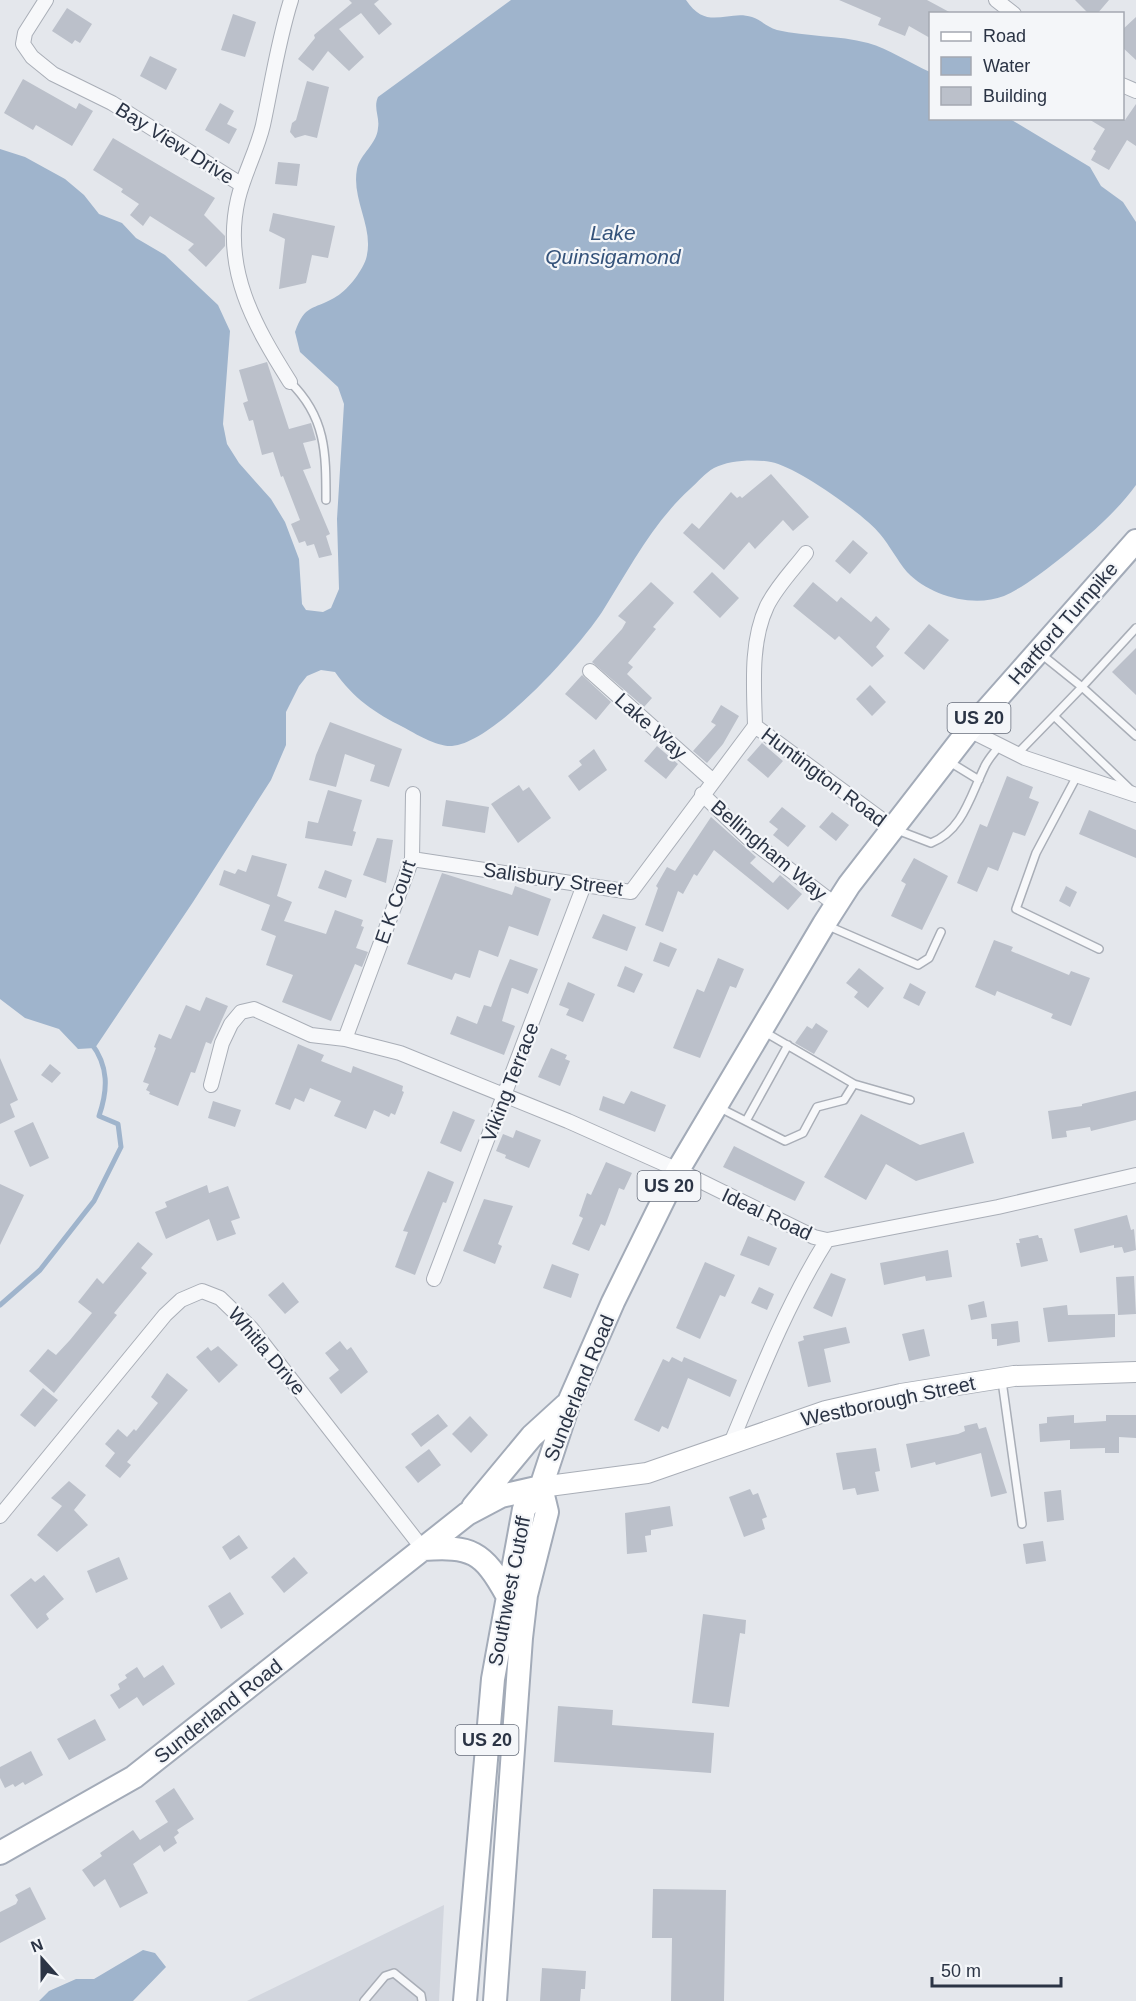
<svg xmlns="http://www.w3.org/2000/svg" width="1136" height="2001" viewBox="0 0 1136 2001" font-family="Helvetica,sans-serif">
<rect width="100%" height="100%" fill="#e4e7ec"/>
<path fill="#d2d6de" d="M444,1905L439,2001H247Z"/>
<path fill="#9fb4cc" d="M511,0H686C707,32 728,9 752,17C761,20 767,27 777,30C807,37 838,35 868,43C889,49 910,63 930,72V118L1010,119L1090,167L1101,186L1123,202L1136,222V485C1115,514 1085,539 1057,561C1042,573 1022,588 1004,596C973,608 930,596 907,572C897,560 890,546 880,534C864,514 795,466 771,462C754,459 729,460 714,468C705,473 698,482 690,489C651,525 630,568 602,612C579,647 494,743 452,746C437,747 416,734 403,727C375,713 353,698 335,672L321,670L307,676L299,686L286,712V745L271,780L193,902L95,1048L78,1049L59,1029L25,1018L0,999V149L25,157L65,179L84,195L99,214L122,223L136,238L165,255L218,305L230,331L223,424L227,444L239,463L271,499L285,522L299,559L302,604L306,610L323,612L331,608L339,589L337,519L344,404L338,387L300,352L295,332C305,304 313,310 334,298C347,291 361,273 366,259C375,228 351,200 357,169C360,154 377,144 378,128C380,117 373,108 378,97Z
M143,1950L155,1953L166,1967L133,2001H39L49,1991L76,1979H94Z"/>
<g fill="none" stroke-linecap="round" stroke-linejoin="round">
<path stroke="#9fb4cc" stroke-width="5" d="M0,1305L40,1270L94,1201L121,1147L118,1124L99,1116C108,1090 109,1066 91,1043"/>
</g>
<path fill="#bbc0ca" d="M349,0H379L374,4L392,24L379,35L361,13L339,29L364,57L349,71L328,51L313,71L298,59L315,38L314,35L352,3Z
M839,0H927L953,14H930V38L909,26L905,36L878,25L881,18Z
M1075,0H1109L1097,14H1089Z
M67,8L92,24L80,43L75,40L72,44L52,31Z
M233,14L256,22L245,57L221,50Z
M1136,17V60L1122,47V30Z
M150,56L177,69L166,90L140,76Z
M23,79L76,109L79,103L93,111L72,146L36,125L33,130L4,113Z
M307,81L329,87L317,138L305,135L295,138L290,132L292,123L296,120Z
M220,103L234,111L227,124L237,129L229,144L205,130Z
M1136,104V146L1127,140L1109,170L1091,160L1096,151L1093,149L1105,129L1087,118L1125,120Z
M113,138L215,198L204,215L225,236V246L206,267L188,250L194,244L150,216L143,226L130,215L139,204L121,192L123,189L93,170Z
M278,162L300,164L297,186L275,184Z
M273,213L335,226L328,258L312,255L306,283L279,289L285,239L269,231Z
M267,362L289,429L311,423L316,440L303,443L311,468L303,470L330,534L326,536L332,555L319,558L314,544L307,546L305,541L299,543L291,524L300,520L283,476L281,477L273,452L262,455L253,420L249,421L243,403L248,401L239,370Z
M771,474L809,517L793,531L783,520L755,549L749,542L724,570L683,533L692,523L699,529L731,492L737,498L740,496L742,498Z
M853,540L868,553L850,574L835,561Z
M712,572L739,598L720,618L693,592Z
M651,582L674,603L653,627L656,629L628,663L633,667L627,674L652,698L644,707L592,662L622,629L626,622L618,616Z
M813,582L837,602L841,597L871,622L876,616L890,629L876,647L884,656L872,667L839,636L835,640L793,606Z
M929,624L949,640L924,670L904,653Z
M1136,648V695L1112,672Z
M582,675L611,702L596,720L565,694Z
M870,685L886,702L872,716L856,699Z
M721,705L739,716L723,744L707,763L693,751L716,725L711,722Z
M330,722L402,749L389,787L370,781L375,765L345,754L336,787L309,780L316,755Z
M762,743L783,761L768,778L747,760Z
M657,746L678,764L666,779L644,761Z
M594,749L607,770L579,791L568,776L582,765L579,761Z
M1007,776L1033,787L1029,798L1039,802L1025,836L1013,832L998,871L988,867L977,892L957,883L980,824L987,827Z
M519,785L523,791L529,787L551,818L518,843L491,804Z
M328,790L362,800L353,831L356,832L352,846L305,838L308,821L318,823Z
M446,800L489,807L485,833L442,826Z
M782,807L806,826L788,847L773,835L778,829L769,822Z
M1089,810L1136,830V858L1079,834Z
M832,812L849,825L836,841L819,827Z
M711,817L756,857L750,863L773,883L780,875L802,894L788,910L714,850L697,876L694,874L683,894L678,891L663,932L645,925L658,888L656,886L667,867L675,871Z
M377,838L393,840L386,883L363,875Z
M252,855L287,864L277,896L292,902L284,921L326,934L335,910L363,920L361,926L364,927L356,948L368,952L362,967L355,964L331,1021L282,1002L293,975L266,965L276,936L261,930L270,905L219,885L224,870L235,874L238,869L246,872Z
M914,858L948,876L922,930L891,916L906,884L901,881Z
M325,870L352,880L346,898L318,888Z
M442,873L512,895L515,886L551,899L538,936L509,926L498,957L479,950L470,978L455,973L452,980L407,964Z
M1066,886L1077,892L1070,907L1059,901Z
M603,914L636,927L627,951L592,938Z
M994,940L1013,947L1011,951L1069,975L1071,971L1090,978L1071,1026L1051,1018L1053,1014L997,991L995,996L975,987Z
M660,942L677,949L669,967L653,961Z
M718,958L744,969L736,988L730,986L700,1058L673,1048L697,989L704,992Z
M510,959L538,969L528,994L500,983Z
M625,966L643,974L634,993L617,986Z
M859,968L884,988L868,1008L854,997L858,992L846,983Z
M568,982L595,994L583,1022L566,1015L569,1009L559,1005Z
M500,983L512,987L502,1021L515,1026L504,1055L450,1034L457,1016L477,1024L484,1005L491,1007Z
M910,983L926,992L919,1006L903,998Z
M206,997L228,1006L211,1044L206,1042L195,1073L191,1072L178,1106L149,1094L150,1092L146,1090L149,1084L143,1082L156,1048L154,1047L159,1034L171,1039L186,1005L200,1011Z
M816,1023L828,1031L814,1054L795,1043L807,1026L812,1029Z
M298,1044L324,1055L321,1061L351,1073L353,1066L403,1086L402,1091L404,1092L395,1115L391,1113L389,1117L374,1110L366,1129L334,1116L341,1101L310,1088L304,1102L295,1098L290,1110L275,1104Z
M551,1048L567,1055L565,1059L570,1061L560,1086L538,1077Z
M0,1058L18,1100L10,1104L15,1117L0,1124Z
M50,1064L61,1073L52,1083L41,1075Z
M631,1091L666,1105L655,1132L599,1110L603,1096L624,1104Z
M1136,1091V1120L1091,1131L1090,1127L1066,1131L1067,1137L1052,1139L1048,1111L1082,1106V1104Z
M213,1101L241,1110L235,1127L208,1118Z
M453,1111L475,1120L461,1152L440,1143Z
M861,1114L920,1145L964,1132L974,1163L916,1181L886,1164L866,1200L824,1177Z
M33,1122L49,1158L30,1167L14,1131Z
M516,1130L541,1140L529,1168L505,1158L506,1155L496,1151L503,1134L513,1138Z
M734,1146L805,1182L795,1201L723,1167Z
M606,1162L632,1173L624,1190L619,1188L605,1226L601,1224L589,1251L572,1244L583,1218L579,1216L587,1193L591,1195Z
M428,1171L454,1182L446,1203L443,1202L415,1275L395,1267L408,1232L403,1231Z
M0,1184L24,1195L0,1245Z
M207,1185L209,1193L228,1186L240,1218L231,1221L236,1234L217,1241L209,1219L166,1239L155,1212L167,1207L165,1202Z
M484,1199L513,1206L498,1244L502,1246L495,1264L463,1251Z
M1127,1215L1131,1230L1134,1229L1136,1250L1124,1253L1122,1247L1114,1248V1245L1080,1253L1074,1229Z
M1038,1235L1039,1238H1042L1048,1261L1021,1267L1016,1243H1020L1019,1239Z
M748,1236L777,1248L769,1266L740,1255Z
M138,1242L153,1254L141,1268L147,1273L114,1313L117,1315L54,1393L29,1371L48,1349L56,1355L70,1340L92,1313L78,1302L97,1278L103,1284Z
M948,1250L952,1277L926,1281L925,1276L884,1285L880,1263Z
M705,1262L735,1275L725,1297L720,1295L700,1339L676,1328Z
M552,1264L579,1274L571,1298L543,1288Z
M831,1273L846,1279L832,1317L813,1308Z
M1134,1276L1136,1314L1118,1315L1116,1277Z
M283,1282L299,1302L285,1314L268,1295Z
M759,1287L774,1294L767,1310L751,1303Z
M984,1301L987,1317L971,1320L968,1305Z
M1067,1305L1068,1315L1115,1314V1337L1048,1342L1043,1308Z
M1018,1321L1020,1342L997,1346V1339H992L991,1324Z
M846,1327L850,1343L824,1349L831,1382L808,1387L798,1342L804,1340L803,1336Z
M924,1329L930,1356L909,1361L902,1334Z
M340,1341L347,1350L351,1347L368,1372L341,1394L329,1378L339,1370L325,1353Z
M218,1346L238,1365L219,1383L196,1357L208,1347L211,1351Z
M672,1357L682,1362L684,1357L737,1380L730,1397L688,1378L668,1429L662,1426L659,1432L634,1420L663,1359L669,1362Z
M167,1373L188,1390L127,1462L131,1465L120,1478L105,1466L115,1453L105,1444L118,1429L127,1437L134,1429L136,1431L158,1403L151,1397Z
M43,1388L58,1400L35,1427L20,1415Z
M438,1414L448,1426L421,1447L411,1434Z
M1074,1415V1423L1106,1421V1415H1136V1438L1119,1437V1453H1105V1448L1070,1449V1440L1040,1442L1039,1424L1047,1423V1417Z
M470,1416L488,1435L471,1453L452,1434Z
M977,1423L979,1429L986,1427L1007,1493L991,1497L981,1453L936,1465L935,1462L911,1468L906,1444L958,1434L965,1431L964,1426Z
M876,1448L880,1471L875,1472L879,1491L857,1495L855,1488L843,1490L836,1453Z
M429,1449L441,1465L418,1483L405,1467Z
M69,1481L86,1495L74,1510L88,1525L57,1552L37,1535L62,1506L51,1498Z
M750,1489L753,1495L758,1493L767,1517L762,1519L765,1529L744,1537L729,1497Z
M1061,1490L1064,1520L1047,1522L1044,1492Z
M670,1506L673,1526L651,1530V1535L645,1536L647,1552L627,1554L625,1513Z
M239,1535L248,1548L230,1560L222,1547Z
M1043,1541L1046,1561L1026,1564L1023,1544Z
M119,1557L128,1579L96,1593L87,1571Z
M294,1557L308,1573L284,1593L271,1577Z
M44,1575L64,1599L46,1614L49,1619L37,1629L10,1595L31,1578L35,1582Z
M230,1592L244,1614L221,1629L208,1606Z
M703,1614L746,1620L745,1634L740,1633L729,1707L692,1703Z
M163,1665L175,1684L143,1706L137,1697L119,1709L110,1695L120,1689L118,1684L127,1678L125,1675L137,1667L144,1678Z
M558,1706L613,1710L612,1725L714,1733L711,1773L554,1762Z
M95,1719L106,1740L69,1760L57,1739Z
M31,1751L43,1775L25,1785L23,1782L15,1787L13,1784L5,1788L0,1778V1767Z
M174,1788L194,1819L177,1830L179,1833L174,1837L177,1843L164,1852L160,1845L133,1864L148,1893L120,1908L105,1879L94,1887L82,1870L102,1856L100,1853L133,1830L140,1840L168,1822L155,1801Z
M30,1887L46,1919L0,1943V1912L16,1904L18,1900L15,1895Z
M653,1889L726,1890L724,2001H671L672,1938H652Z
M542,1968L586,1971L585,1989H581L580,2001H540Z"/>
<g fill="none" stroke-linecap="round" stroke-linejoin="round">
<defs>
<path id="lane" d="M290,382C326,417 326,453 326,500
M1136,628L1082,687L1136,736
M1041,654L1082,687L1054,716
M1018,753L1054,716L1131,790
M948,761L979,780
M1078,774L1036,853L1016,909L1099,949
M897,830L931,843C962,831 970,797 984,768C987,760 994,753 1000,745
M826,925L918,965L929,958L941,932
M854,1084L910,1100
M720,1108L785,1141L803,1133L817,1107L844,1100L854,1084L763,1031
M746,1121L788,1045
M1002,1381L1022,1524
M364,2001L385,1976L394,1973L421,1995L422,2001"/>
<path id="street" d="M46,0L25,33L23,44L32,57L53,74L112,103L242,185
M996,0L1014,14
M1122,85L1136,91
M290,382C254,325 222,269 238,199C244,173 257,151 263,125C272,83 278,41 291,0
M590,671L713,781
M755,726C754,687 750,642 767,606C777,586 793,570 806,553
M755,726L893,828
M969,730L1025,758L1136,795
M702,794L748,838L836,905
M412,859L631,892L755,726
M345,1039L412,859L413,794
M211,1085L222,1043L231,1024L241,1012L254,1009L311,1035L345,1039L400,1053L568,1121L678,1170L814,1237L827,1240L998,1207L1136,1175
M434,1279L584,885
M731,1443C760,1373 787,1304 827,1240
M0,1516L165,1315L181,1300L202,1291L220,1298L251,1328L423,1549"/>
<path id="secondary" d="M541,1487L647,1473L826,1411L901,1394L1014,1376L1136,1372"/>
<path id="primary" d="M473,1507L532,1436L566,1405
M423,1549C471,1546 483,1551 507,1595
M0,1853L134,1777L467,1514L501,1496L541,1487
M465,2001L493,1679L524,1509L541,1487L569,1402L613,1302L678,1170L824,924L849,885L969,730L1136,541
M495,2001L521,1638L526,1595L547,1512L541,1487"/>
</defs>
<use href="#lane" stroke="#a9aeb7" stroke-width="10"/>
<use href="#street" stroke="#a9aeb7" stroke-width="16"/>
<use href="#secondary" stroke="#a9aeb7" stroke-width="22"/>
<use href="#primary" stroke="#a3abb8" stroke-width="26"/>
<use href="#lane" stroke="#f7f8fa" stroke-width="7"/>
<use href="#street" stroke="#f7f8fa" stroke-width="14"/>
<use href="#secondary" stroke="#fff" stroke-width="20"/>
<use href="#primary" stroke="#fff" stroke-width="22"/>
</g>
<g text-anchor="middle" stroke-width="4.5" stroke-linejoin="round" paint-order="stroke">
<g fill="#f4f6f9" stroke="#676e7b" stroke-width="1.5">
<rect x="947.5" y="703" width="63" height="30" rx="4.5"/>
<rect x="637.5" y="1171" width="63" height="30" rx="4.5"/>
<rect x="455.5" y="1725" width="63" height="30" rx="4.5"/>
</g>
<g font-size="18" font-weight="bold" fill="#2b3445">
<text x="979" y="724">US 20</text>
<text x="669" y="1192">US 20</text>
<text x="487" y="1746">US 20</text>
</g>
<g font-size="20" fill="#2b3445" stroke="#f4f6f9">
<text transform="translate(175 143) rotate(32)" y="7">Bay View Drive</text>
<text transform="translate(1063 623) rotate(-49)" y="7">Hartford Turnpike</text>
<text transform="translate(651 726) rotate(42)" y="7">Lake Way</text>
<text transform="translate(824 777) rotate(37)" y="7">Huntington Road</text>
<text transform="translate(769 850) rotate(40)" y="7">Bellingham Way</text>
<text transform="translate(553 879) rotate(8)" y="7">Salisbury Street</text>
<text transform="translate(395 902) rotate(-71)" y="7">E K Court</text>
<text transform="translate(510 1082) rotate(-69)" y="7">Viking Terrace</text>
<text transform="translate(767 1214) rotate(25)" y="7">Ideal Road</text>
<text transform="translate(267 1351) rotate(50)" y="7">Whitla Drive</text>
<text transform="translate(579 1388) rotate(-68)" y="7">Sunderland Road</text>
<text transform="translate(888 1401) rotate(-12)" y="7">Westborough Street</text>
<text transform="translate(509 1591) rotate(-79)" y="7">Southwest Cutoff</text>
<text transform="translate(218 1711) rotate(-38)" y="7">Sunderland Road</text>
</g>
<g font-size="21" font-style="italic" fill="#34527a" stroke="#f4f6f9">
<text x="613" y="240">Lake<tspan x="613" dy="24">Quinsigamond</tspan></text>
</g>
</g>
<rect x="929" y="12" width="195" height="108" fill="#f4f6f9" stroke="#a4a8b1" stroke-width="1.5"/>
<rect x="941" y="32" width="30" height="9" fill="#ffffff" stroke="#a4a8b1" stroke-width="1.5"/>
<text x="983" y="42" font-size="18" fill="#2b3445">Road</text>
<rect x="941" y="57" width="30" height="18" fill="#9fb4cc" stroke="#a4a8b1" stroke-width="1.5"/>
<text x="983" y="72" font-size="18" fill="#2b3445">Water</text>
<rect x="941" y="87" width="30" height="18" fill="#bbc0ca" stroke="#a4a8b1" stroke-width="1.5"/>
<text x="983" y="102" font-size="18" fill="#2b3445">Building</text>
<g transform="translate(42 1959) rotate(339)" stroke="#f4f6f9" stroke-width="4.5" paint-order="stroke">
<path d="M0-4.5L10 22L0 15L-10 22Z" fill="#2b3445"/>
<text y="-9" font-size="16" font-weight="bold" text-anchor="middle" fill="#2b3445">N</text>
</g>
<path d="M932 1977v9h129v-9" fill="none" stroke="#2b3445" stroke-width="3"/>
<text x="941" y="1977" font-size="18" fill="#2b3445" stroke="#f4f6f9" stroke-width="4.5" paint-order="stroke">50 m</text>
</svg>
